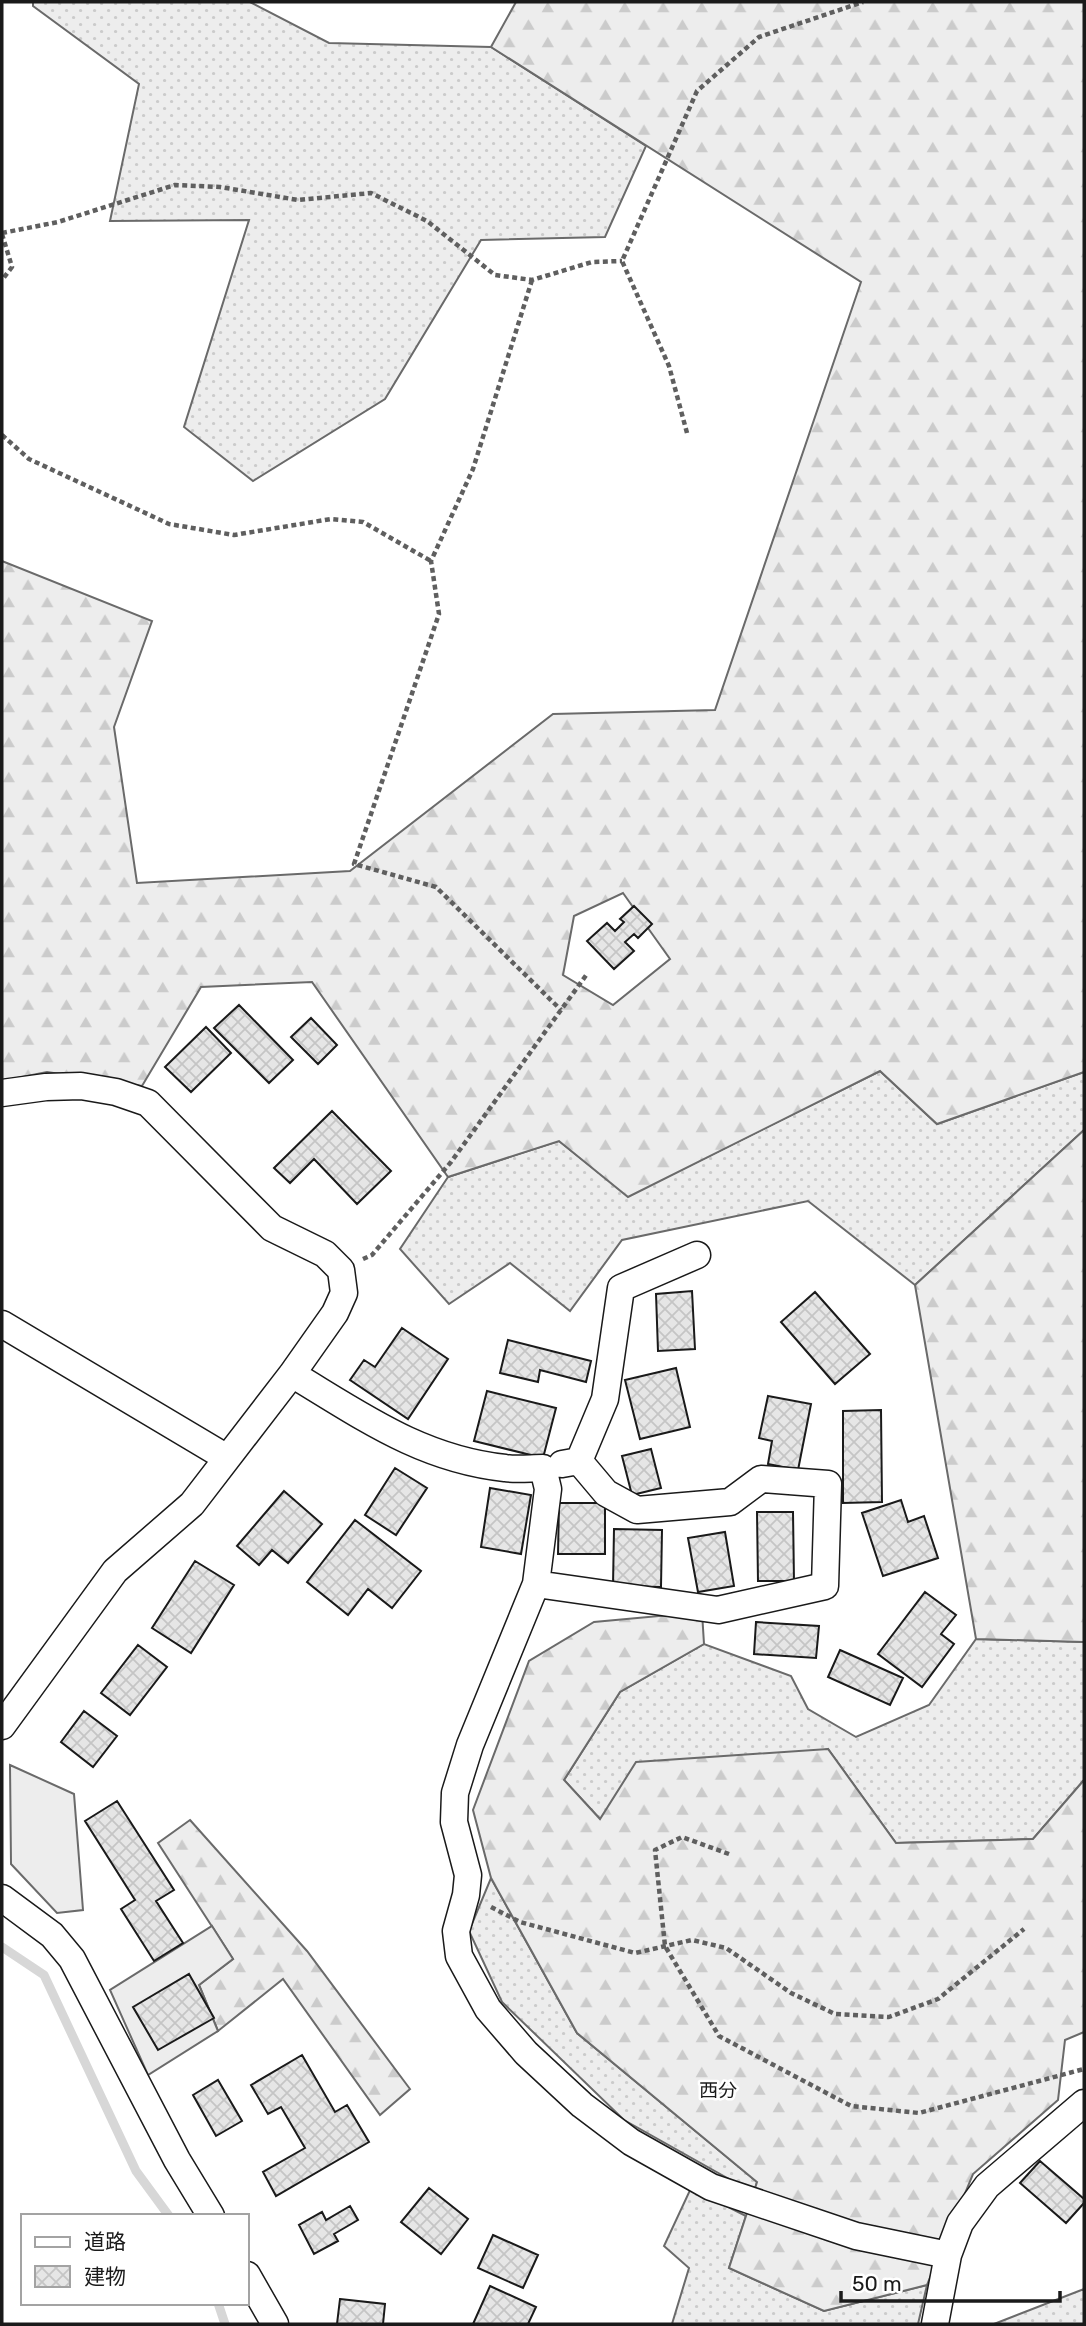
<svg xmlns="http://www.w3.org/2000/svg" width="1086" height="2326" viewBox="0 0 1086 2326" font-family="Rubik,'Noto Sans JP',sans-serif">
<defs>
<pattern id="grass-dots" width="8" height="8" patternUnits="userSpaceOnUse" patternTransform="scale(1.75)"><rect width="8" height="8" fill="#ededed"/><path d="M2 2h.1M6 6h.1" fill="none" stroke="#cbcbcb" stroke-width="1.8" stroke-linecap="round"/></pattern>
<pattern id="forest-firs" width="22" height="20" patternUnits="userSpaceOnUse" patternTransform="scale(1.75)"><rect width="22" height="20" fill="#ededed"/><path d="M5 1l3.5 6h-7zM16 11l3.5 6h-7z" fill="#cbcbcb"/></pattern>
<pattern id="building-cross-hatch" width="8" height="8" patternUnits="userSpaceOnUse" patternTransform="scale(1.75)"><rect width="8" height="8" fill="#e6e6e6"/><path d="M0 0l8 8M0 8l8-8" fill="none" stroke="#c5c5c5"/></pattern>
</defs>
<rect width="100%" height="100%" fill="#fff"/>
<path fill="url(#grass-dots)" stroke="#6a6a6a" stroke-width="2" d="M33,2H250L329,43L491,47L646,146L605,237L481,240L385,399L253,481L184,427L249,220L110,221L139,84L33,6Z
M880,1071L937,1124L1084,1072V1130L915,1285L808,1201L622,1240L570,1311L510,1263L449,1304L400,1249L448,1177L559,1141L628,1196Z
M976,1639L1084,1642V1780L1033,1839L896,1843L828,1749L600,1819L564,1780L620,1692L704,1644L791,1676L808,1709L856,1737L929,1705Z
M491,1878L577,2033L757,2182L754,2193L624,2120L502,2002L469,1931Z
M691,2188L746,2216L729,2268L824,2311L927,2285L918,2324H672L689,2268L664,2246Z
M1084,2289V2324H994Z"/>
<path fill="url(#forest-firs)" stroke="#6a6a6a" stroke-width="2" fill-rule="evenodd" d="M516,2H1084V1072L937,1124L880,1071L628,1197L559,1141L448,1177L312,982L201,987L142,1086L47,1072L2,1081V561L152,621L114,727L137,883L350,871L553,714L715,710L861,282L491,47ZM623,893L670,959L613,1005L563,975L574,916Z
M1084,1130V1642L976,1639L915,1285Z
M702,1612L704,1644L620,1692L564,1780L600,1819L636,1762L828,1749L896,1843L1033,1839L1084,1780V2032L1065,2040L1058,2100L973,2174L927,2285L824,2311L729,2268L757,2182L577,2033L491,1878L473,1810L529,1661L594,1622Z
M190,1820L307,1951L410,2089L380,2115L283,1979L218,2031L199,1985L233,1959L158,1843Z"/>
<path fill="#ededed" stroke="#6a6a6a" stroke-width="2" d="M10,1765L74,1794L83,1910L57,1913L11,1864Z
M212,1926L233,1959L199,1985L218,2031L148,2075L110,1990Z"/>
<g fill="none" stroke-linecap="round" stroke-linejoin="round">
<path stroke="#d7d7d7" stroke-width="9" d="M2,1947L44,1975L136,2171L169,2216
M218,2303L225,2324"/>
</g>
<path fill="url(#building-cross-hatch)" stroke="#1a1a1a" stroke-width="2" d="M634,906L652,924L638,938L634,934L625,942L634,951L614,969L587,941L607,923L615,931L624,922L620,919Z
M239,1005L293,1060L269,1083L214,1028Z
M311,1018L337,1045L318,1064L291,1037Z
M206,1027L231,1053L191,1092L165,1067Z
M332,1111L391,1171L357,1204L314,1159L290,1183L274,1168Z
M692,1291L695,1349L658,1351L656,1294Z
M815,1292L870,1354L835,1384L781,1322Z
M402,1328L448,1359L408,1419L350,1380L364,1360L375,1367Z
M508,1340L591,1361L586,1382L540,1370L538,1382L500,1373Z
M676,1368L690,1427L640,1439L625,1380Z
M487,1391L556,1408L543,1458L474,1441Z
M768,1396L811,1404L798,1470L768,1464L772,1441L759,1438Z
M881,1410L882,1502L843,1503V1411Z
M651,1449L661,1488L632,1495L622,1456Z
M395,1468L427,1488L396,1535L365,1515Z
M490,1488L531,1495L521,1554L481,1547Z
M284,1491L322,1524L288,1563L272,1550L259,1565L237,1546Z
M901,1500L908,1522L924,1516L938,1558L883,1576L862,1513Z
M559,1503H605V1554H558Z
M757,1512H793L794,1581H758Z
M355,1520L421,1571L392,1608L368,1589L348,1615L307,1582Z
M614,1529L662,1530L661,1587L613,1586Z
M725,1532L734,1586L698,1592L688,1538Z
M195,1561L234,1585L191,1653L152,1628Z
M925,1592L956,1615L941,1634L954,1644L922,1687L878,1654Z
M756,1622L819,1626L816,1658L754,1654Z
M138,1645L167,1667L130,1715L101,1693Z
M840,1650L903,1678L890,1705L828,1677Z
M84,1711L117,1736L93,1767L61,1742Z
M117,1801L174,1890L156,1901L183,1943L154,1961L121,1909L135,1900L85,1821Z
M189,1974L214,2018L158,2050L133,2007Z
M302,2055L335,2112L347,2105L369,2142L276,2196L263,2172L305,2148L281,2107L268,2114L251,2085Z
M218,2080L242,2121L216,2136L193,2095Z
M1040,2161L1084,2199V2203L1066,2223L1020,2183Z
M429,2188L468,2219L441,2254L401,2222Z
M350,2206L358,2220L334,2234L338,2241L314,2254L299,2225L322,2212L326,2220Z
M493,2235L538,2255L523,2288L478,2268Z
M490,2286L536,2307L528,2324H473Z
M340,2299L385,2304L383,2324H337Z"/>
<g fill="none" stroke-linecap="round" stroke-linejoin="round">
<defs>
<path id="street" d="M2,1093L46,1087L81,1086L116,1092L148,1103L272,1228L325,1254L341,1270L344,1293L335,1313L292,1374L192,1504L115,1571L2,1726
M2,1324L227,1458
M292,1374C362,1416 421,1459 505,1468C517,1470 531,1468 543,1468L548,1489L536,1584L470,1745L455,1793L454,1822L468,1875L466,1895L456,1931L459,1956L488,2009L526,2053L582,2105L631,2142L711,2187L856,2236L948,2255
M562,1464L579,1461L605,1399L621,1288L697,1255
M536,1584L718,1610L825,1586L828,1484L761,1479L730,1502L637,1510L606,1493L579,1461
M2,1898L52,1935L72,1959L177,2160L211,2216
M247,2275L275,2324
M935,2324L948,2255L960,2223L987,2186L1084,2103"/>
</defs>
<use href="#street" stroke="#1a1a1a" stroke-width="29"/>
<path stroke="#5f5f5f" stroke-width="4.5" stroke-dasharray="5 3.5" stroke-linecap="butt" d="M2,233L58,222L175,185L220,187L298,200L371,193L427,221L495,275L532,280L592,262L622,261
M2,234L12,267L2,280
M532,280L473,469L431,561L439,614L354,864L436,887L561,1010
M687,433L669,366L622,261L697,91L759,37L863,2
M2,435L29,459L169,524L234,535L331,519L363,522L431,561
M363,1259L372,1255L451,1162L587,974
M729,1854L682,1837L655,1850L665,1946L719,2036L851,2106L919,2113L1084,2069
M491,1907L520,1922L635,1953L692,1940L726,1948L791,1993L835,2014L889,2017L938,1999L1024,1929"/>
<use href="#street" stroke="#fff" stroke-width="26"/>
</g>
<g text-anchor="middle" stroke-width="5" stroke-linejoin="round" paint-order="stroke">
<g font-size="19" fill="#1a1a1a" stroke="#fff">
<text x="718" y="2097">西分</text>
</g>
</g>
<rect width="1086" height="2326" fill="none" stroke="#1a1a1a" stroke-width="7"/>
<rect x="21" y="2214" width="228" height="91" fill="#ffffff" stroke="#a3a3a3" stroke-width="2"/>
<rect x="35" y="2237" width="35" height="10" fill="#ffffff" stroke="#a3a3a3" stroke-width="2"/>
<text x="84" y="2249" font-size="21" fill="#1a1a1a">道路</text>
<rect x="35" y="2266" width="35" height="21" fill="url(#building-cross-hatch)" stroke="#a3a3a3" stroke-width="2"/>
<text x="84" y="2284" font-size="21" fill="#1a1a1a">建物</text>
<path d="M841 2291v10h219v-10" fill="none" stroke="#1a1a1a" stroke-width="3.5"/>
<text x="852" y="2291" font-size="21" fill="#1a1a1a" stroke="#ffffff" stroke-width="5" paint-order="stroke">50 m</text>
</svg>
